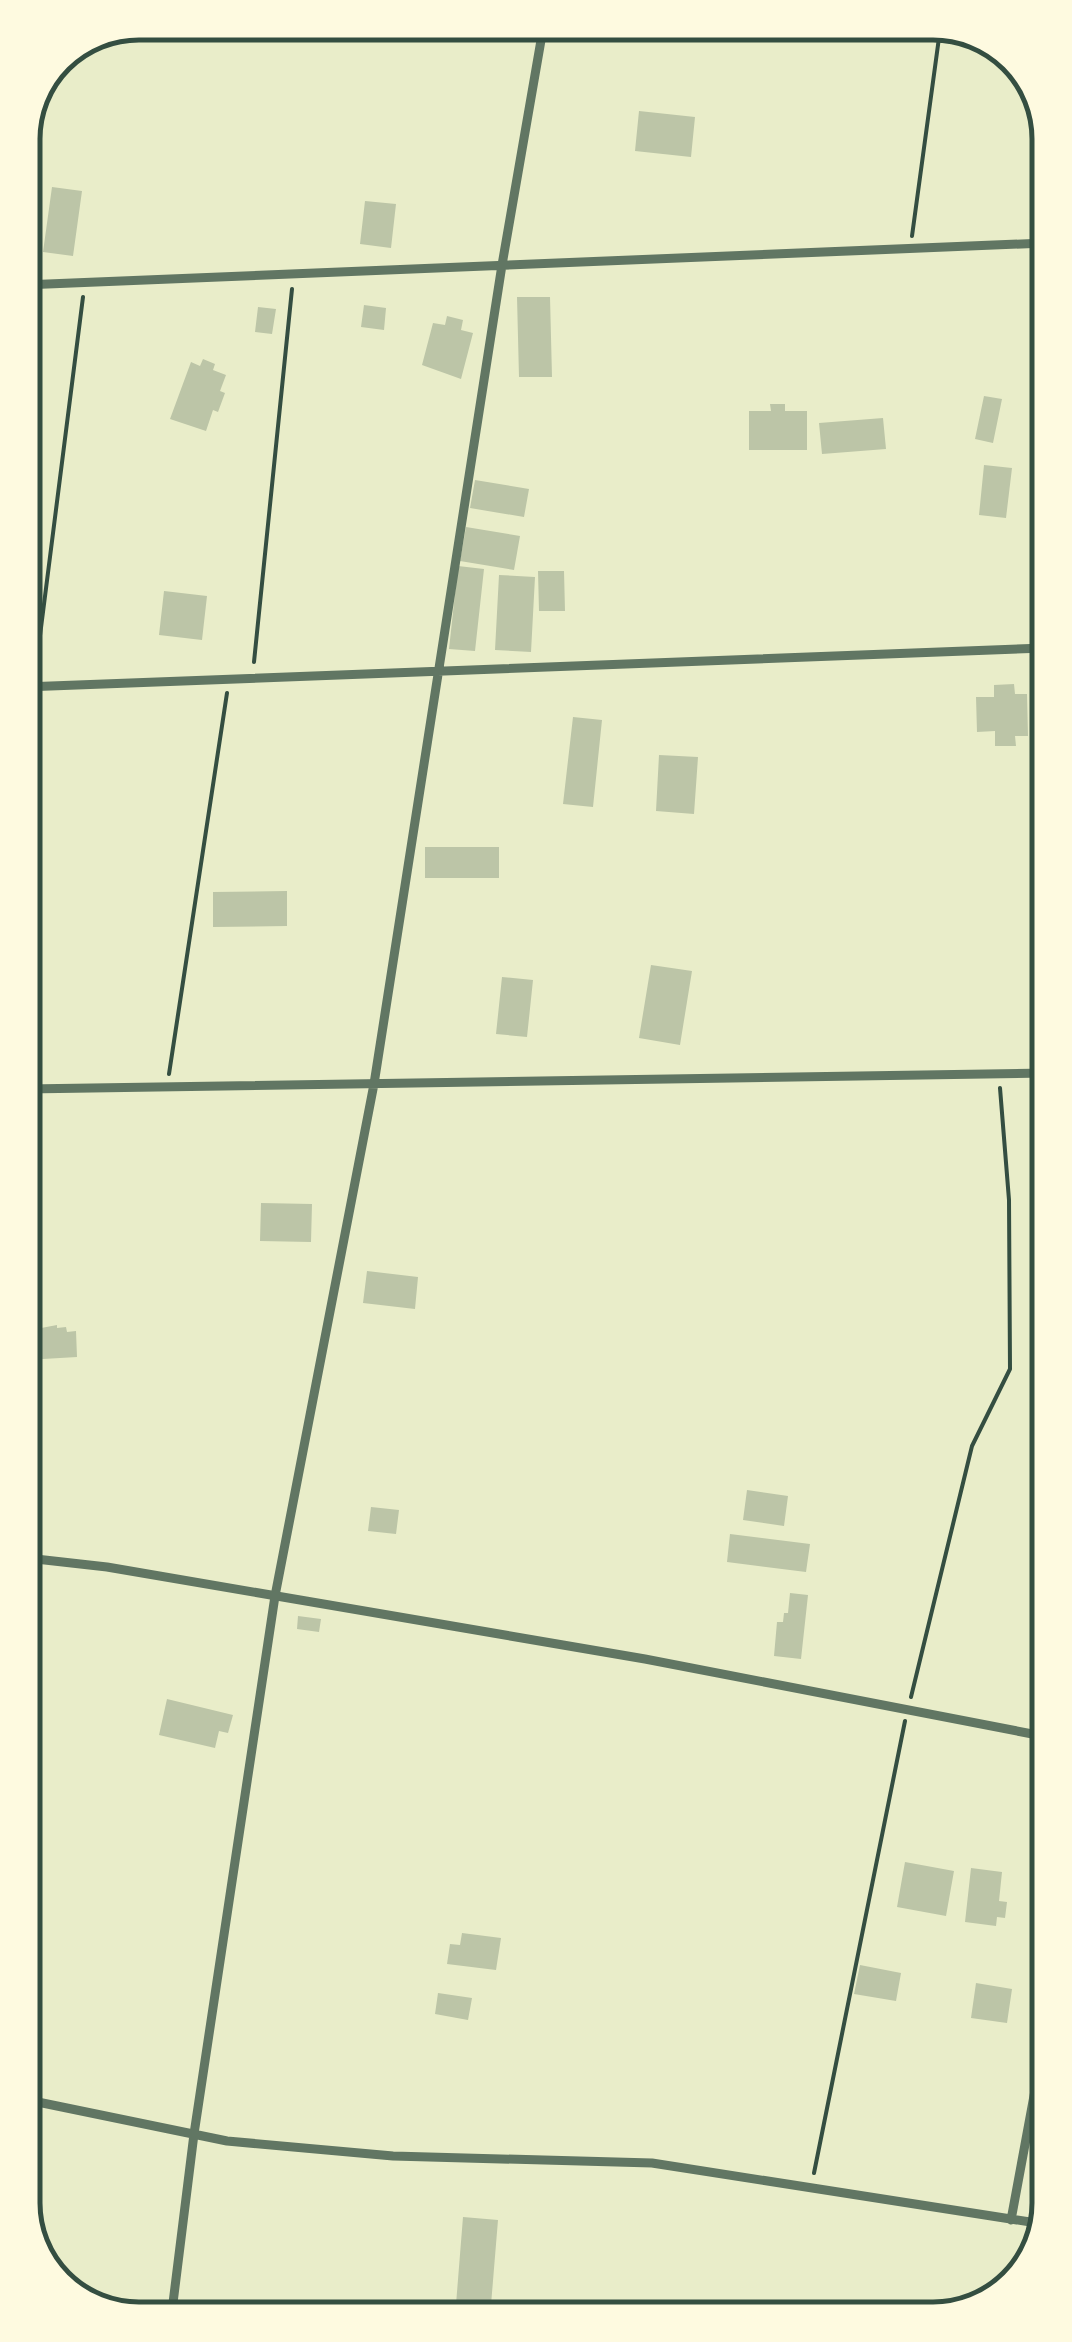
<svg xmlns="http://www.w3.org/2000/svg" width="1072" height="2342" viewBox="0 0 1072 2342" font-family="'DejaVu Sans',sans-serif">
<rect width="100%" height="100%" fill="#e9edc9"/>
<path fill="#bcc5a7" d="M253,23H307L304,36Z
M639,111L695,117L691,157L635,151Z
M52,187L82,191L73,256L43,252Z
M365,201L396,204L391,248L360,244Z
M517,297H550L552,377H519Z
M364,305L386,308L384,330L361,327Z
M258,307L276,309L272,334L255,332Z
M447,316L463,320L461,330L473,333L461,379L422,365L433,323L445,325Z
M203,359L215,364L213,370L226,375L220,391L225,393L218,412L213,410L206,431L170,419L191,362L200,366Z
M984,396L1002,399L993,443L975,439Z
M770,404H785V411H807V450H749V411H771Z
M24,418L32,419L29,459H24Z
M883,418L886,449L822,454L819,423Z
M984,465L1012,468L1006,518L979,515Z
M475,480L529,489L524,517L470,508Z
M466,527L520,536L514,570L460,561Z
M458,566L484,569L475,651L449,649Z
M538,571H564L565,611H539Z
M499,575L535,577L531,652L495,650Z
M164,591L207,596L202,640L159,635Z
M1014,684L1015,694H1027L1028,736H1015L1016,746H995V731L977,732L976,697H994V685Z
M573,717L602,720L593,807L563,804Z
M659,755L698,757L694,814L656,811Z
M425,847H499V878H425Z
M287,891V926L213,927V892Z
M651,965L692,971L680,1045L639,1038Z
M502,977L533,980L527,1037L496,1034Z
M261,1203L312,1204L311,1242L260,1241Z
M367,1271L418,1277L415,1309L363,1303Z
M57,1325V1328L66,1327L67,1332L76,1331L77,1357L26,1360V1327L35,1326L36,1329Z
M1037,1420L1047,1422V1457L1030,1454Z
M747,1490L788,1496L784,1526L743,1520Z
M371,1507L399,1510L396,1534L368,1531Z
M730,1534L810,1544L806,1572L727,1562Z
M790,1593L808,1595L801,1659L774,1656L777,1622H783L784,1613H788Z
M298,1616L321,1619L319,1632L297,1629Z
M167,1699L233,1715L228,1733L219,1731L215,1748L159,1735Z
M1040,1853L1048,1854L1049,1880L1037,1878Z
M905,1862L954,1871L946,1916L897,1907Z
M971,1868L1002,1872L999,1901L1007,1902L1005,1918L997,1917L996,1926L965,1922Z
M462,1933L501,1938L496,1970L447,1964L450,1944L460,1945Z
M860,1965L901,1973L896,2001L854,1994Z
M976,1983L1012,1989L1007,2023L971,2018Z
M438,1993L472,1998L468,2020L435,2014Z
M463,2217L498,2220L490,2317H455Z
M697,2303L775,2309V2315H696Z"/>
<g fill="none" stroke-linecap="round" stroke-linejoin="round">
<path stroke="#344e41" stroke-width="4" d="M912,236L941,23
M254,662L292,289
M35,675L83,297
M169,1074L227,693
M911,1697L972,1446L1010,1369L1009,1200L1000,1088
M814,2173L905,1721"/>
<path stroke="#617663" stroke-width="9" d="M23,285L1044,243
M24,687L1045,648
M26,1089L1046,1073
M27,1558L107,1567L645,1659L1048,1737
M28,2100L227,2141L393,2156L652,2163L1043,2224
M1011,2220L1049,2015
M171,2319L194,2134L275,1596L374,1084L502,265L544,23"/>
</g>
<path d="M0 0H1072V2342H0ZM139 40H933A99 99 0 0 1 1032 139V2203A99 99 0 0 1 933 2302H139A99 99 0 0 1 40 2203V139A99 99 0 0 1 139 40Z" fill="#fefae0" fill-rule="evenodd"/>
<path fill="none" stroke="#344e41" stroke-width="5" d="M139 40H933A99 99 0 0 1 1032 139V2203A99 99 0 0 1 933 2302H139A99 99 0 0 1 40 2203V139A99 99 0 0 1 139 40Z"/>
</svg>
